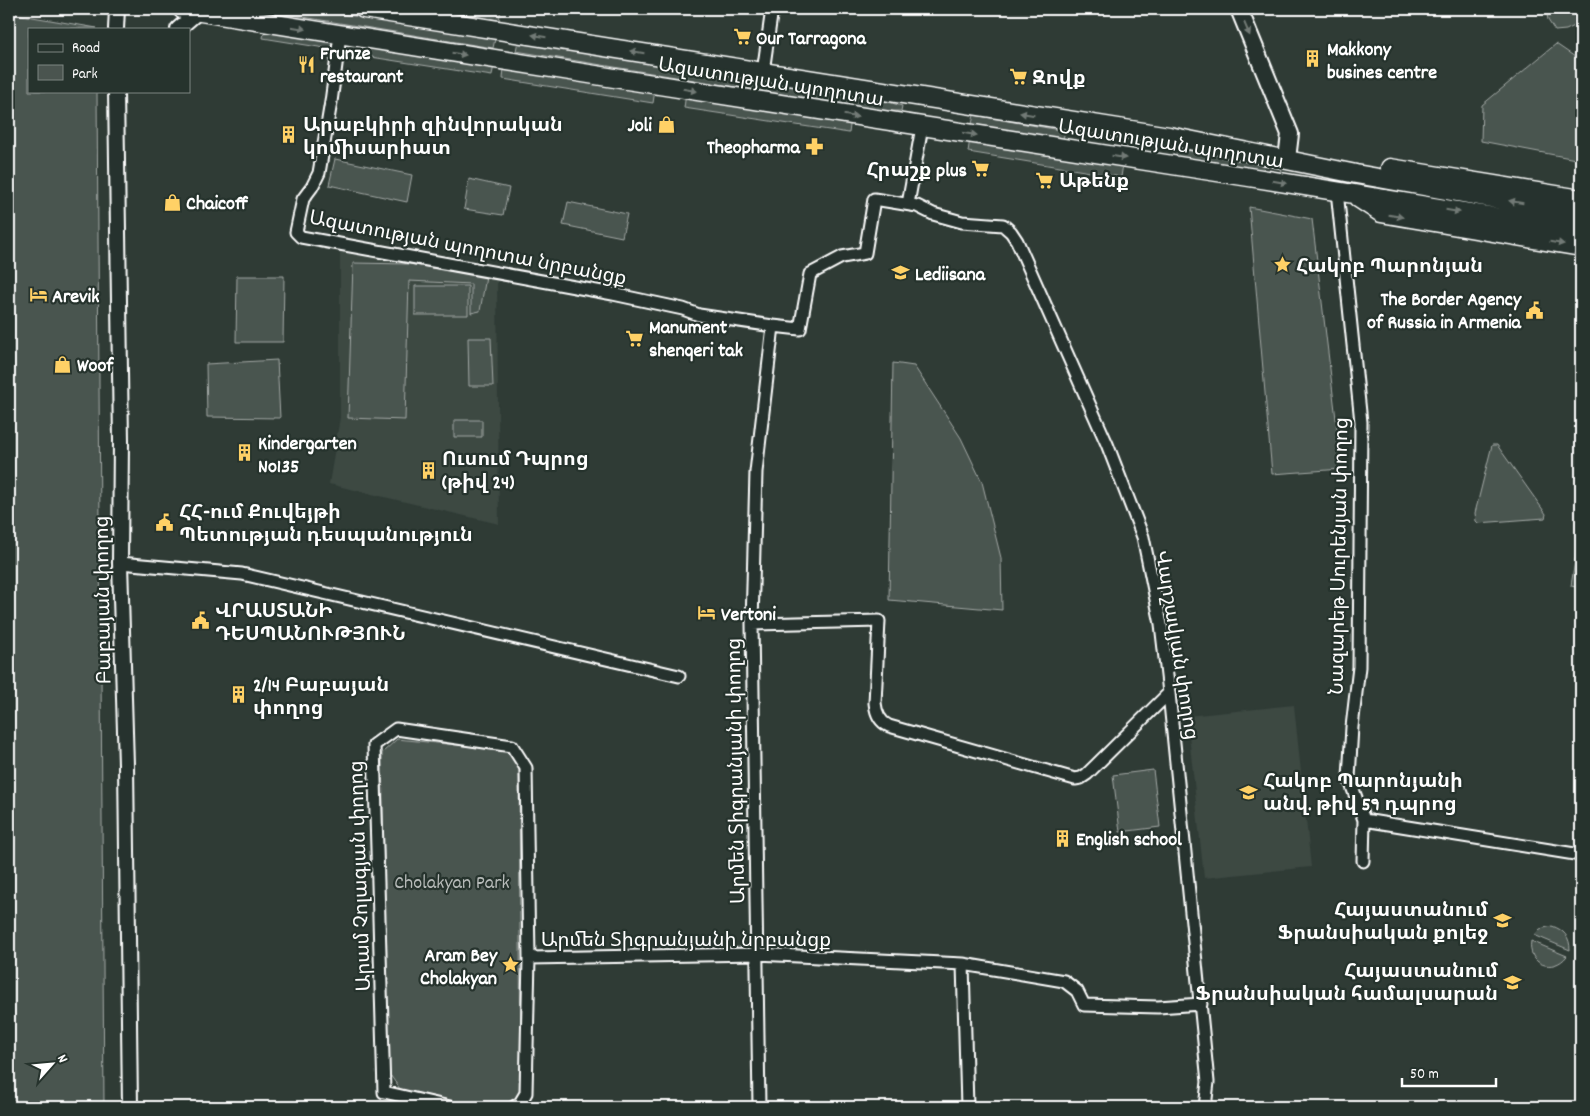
<svg xmlns="http://www.w3.org/2000/svg" width="1590" height="1116" viewBox="0 0 1590 1116" font-family="Dekko,'Noto Sans Armenian',sans-serif">
<rect width="100%" height="100%" fill="#2f3b35"/>
<filter id="ink" filterUnits="userSpaceOnUse"><feTurbulence type="fractalNoise" baseFrequency=".02" numOctaves="2"/><feDisplacementMap in="SourceGraphic" scale="10" xChannelSelector="R" yChannelSelector="G"/><feConvolveMatrix kernelMatrix="1 2 1 2 8 2 1 2 1" color-interpolation-filters="sRGB"/></filter>
<g filter="url(#ink)">
<path fill="#3c4842" d="M340,252L497,276L499,524L329,484L340,417Z
M1294,705L1311,867L1204,878L1187,716Z"/>
<path fill="#4a544f" stroke="#a4aaa7" d="M254,9H310L495,39L493,48Z
M428,9H501L499,20Z
M1546,9H1581V23L1566,30L1555,31L1548,20Z
M9,13L97,28L29,29V91H97L104,1107H9Z
M265,27L333,38L331,49L263,38Z
M341,39L494,64L492,76L339,52Z
M518,41L885,101L902,106L901,111H884L516,51Z
M1556,44L1581,61V160L1481,141L1482,105Z
M504,67L655,90L653,103L503,79Z
M686,93L851,118L849,133L684,108Z
M974,115L1065,131L1063,139L972,124Z
M970,138L1123,164L1121,177L968,152Z
M1174,148L1264,164L1263,172L1172,157Z
M335,159L412,175L407,202L329,185Z
M469,179L509,188L503,215L464,209Z
M568,202L627,214L622,237L563,225Z
M1249,207L1312,219L1342,469L1272,474Z
M353,263L409,264L486,277L480,311L471,313V284L409,281L405,420L348,418Z
M237,276H284L283,342H236Z
M415,286H468V315H415Z
M468,338H491L493,386H469Z
M277,360L280,418L207,417L206,364Z
M893,363L914,366L961,438L982,482L1001,558L1002,610L889,600Z
M454,420H482V437H454Z
M1492,445H1497L1546,514L1545,518L1478,523L1476,521L1475,513Z
M1581,523V588L1571,586Z
M397,739L507,750L519,768L521,1094L501,1107H478L400,1089L388,1072L382,753Z
M1153,770L1160,827L1120,832L1113,775Z
M1552,926C1564,930 1570,937 1570,950L1534,935L1540,929Z
M1531,941L1567,956C1553,974 1527,965 1531,941Z"/>
<g fill="none" stroke-linecap="round" stroke-linejoin="round">
<defs>
<path id="minor" d="M340,35L331,102L319,173L312,187L303,199L296,232L301,237L613,294L683,309L699,315L773,326
M763,72L772,9
M1337,191L1361,422L1359,667L1352,727L1349,778L1364,820L1581,855
M908,204L922,127
M120,563L242,574L679,676
M752,624L879,621L875,703C876,713 880,722 889,726L1075,779L1081,778L1087,774L1169,693
M1363,861L1364,820
M529,958L757,954L963,964L1064,981L1077,991L1084,1005L1158,1007L1201,1004
M963,964L967,1107
M450,1107L384,1092L374,745L396,729L512,746L526,768L529,958L526,1093L520,1103L514,1107
M759,1107L752,624L756,472L773,326L800,329L810,274L842,257L865,253L874,199L917,206L933,214L962,222L1003,225L1011,232L1017,241L1107,444L1143,537L1161,624L1169,693L1208,1082L1205,1107"/>
<path id="tertiary" d="M116,29L117,9
M178,29L199,11
M116,91L121,441L120,563L126,765L130,1107"/>
<path id="secondary" d="M1239,9L1290,134L1287,159"/>
<path id="primary" d="M182,9L608,77L1249,177L1581,231
M364,9L1169,136L1356,174L1581,214
M1390,168L1581,199
M1358,198L1381,213L1581,247"/>
</defs>
<use href="#minor" stroke="#fff" stroke-width="15"/>
<use href="#tertiary" stroke="#fff" stroke-width="18"/>
<use href="#secondary" stroke="#fff" stroke-width="20"/>
<use href="#primary" stroke="#fff" stroke-width="21"/>
<use href="#minor" stroke="#26332d" stroke-width="11"/>
<use href="#tertiary" stroke="#26332d" stroke-width="14"/>
<use href="#secondary" stroke="#26332d" stroke-width="16"/>
<use href="#primary" stroke="#26332d" stroke-width="18"/>
</g>
<defs><path id="oneway-solid" d="M-6-.8H1V-3.2L6.5 0L1 3.2V.8H-6Z" transform="scale(1.25)"/></defs>
<g fill="#727a76">
<use href="#oneway-solid" transform="translate(299 28) rotate(10)"/>
<use href="#oneway-solid" transform="translate(1247 29) rotate(67)"/>
<use href="#oneway-solid" transform="translate(539 36) rotate(-171)"/>
<use href="#oneway-solid" transform="translate(637 52) rotate(-171)"/>
<use href="#oneway-solid" transform="translate(459 54) rotate(9)"/>
<use href="#oneway-solid" transform="translate(690 90) rotate(9)"/>
<use href="#oneway-solid" transform="translate(1027 114) rotate(-171)"/>
<use href="#oneway-solid" transform="translate(851 116) rotate(9)"/>
<use href="#oneway-solid" transform="translate(970 134) rotate(9)"/>
<use href="#oneway-solid" transform="translate(1119 157) rotate(9)"/>
<use href="#oneway-solid" transform="translate(1280 182) rotate(10)"/>
<use href="#oneway-solid" transform="translate(1516 202) rotate(-170)"/>
<use href="#oneway-solid" transform="translate(1453 211) rotate(9)"/>
<use href="#oneway-solid" transform="translate(1396 216) rotate(10)"/>
<use href="#oneway-solid" transform="translate(1557 243) rotate(9)"/>
</g>
</g>
<defs>
<symbol id="supermarket-bare" viewBox="-9 -9 18 18"><path d="M-6-5.5h2.5l.6 2H6L4.5 2H-2.5L-4.4-4H-6ZM-1.5 3.2a1.3 1.3 0 1 0 .1 0ZM3 3.2a1.3 1.3 0 1 0 .1 0Z" fill="#ffd166" stroke="#26332d" stroke-width="2.5" paint-order="stroke"/></symbol>
<symbol id="building-bare" viewBox="-9 -9 18 18"><path d="M-4-6H4V6H1V3H-1V6H-4ZM-2.5-4.3h1.7v1.8h-1.7ZM.8-4.3h1.7v1.8H.8ZM-2.5-1h1.7V.8h-1.7ZM.8-1h1.7V.8H.8Z" fill="#ffd166" stroke="#26332d" stroke-width="2.5" paint-order="stroke"/></symbol>
<symbol id="restaurant-bare" viewBox="-9 -9 18 18"><path d="M-5-6h1v4h1v-4h1v4h1v-4h1v5L-1.5 .5V6h-2V.5L-5-1ZM5-6V6H3V1.5H1.5Q1.5-4 5-6Z" fill="#ffd166" stroke="#26332d" stroke-width="2.5" paint-order="stroke"/></symbol>
<symbol id="shop-bare" viewBox="-9 -9 18 18"><path d="M-5-2.5h2.3a2.7 3.5 0 0 1 5.4 0H5L5.5 6h-11ZM-1.5-2.5h3a1.5 2.3 0 0 0-3 0Z" fill="#ffd166" stroke="#26332d" stroke-width="2.5" paint-order="stroke"/></symbol>
<symbol id="pharmacy-bare" viewBox="-9 -9 18 18"><path d="M-2-6h4v4h4v4h-4v4h-4v-4h-4v-4h4Z" fill="#ffd166" stroke="#26332d" stroke-width="2.5" paint-order="stroke"/></symbol>
<symbol id="sight-bare" viewBox="-9 -9 18 18"><path d="M0-6L1.8-2.2L6-1.7L2.9 1.2L3.7 5.4L0 3.3L-3.7 5.4L-2.9 1.2L-6-1.7L-1.8-2.2Z" fill="#ffd166" stroke="#26332d" stroke-width="2.5" paint-order="stroke"/></symbol>
<symbol id="school-bare" viewBox="-9 -9 18 18"><path d="M0-5L7-2L0 1L-7-2ZM-4 1L0 2.5L4 1V4Q0 6-4 4Z" fill="#ffd166" stroke="#26332d" stroke-width="2.5" paint-order="stroke"/></symbol>
<symbol id="hotel-bare" viewBox="-9 -9 18 18"><path d="M-6-4.5h1.5V1H6V5H4.5V3h-9V5H-6ZM-4 0a1.8 1.8 0 1 1 3.6 0ZM.5 0V-2.5h3Q6-2.5 6 0Z" fill="#ffd166" stroke="#26332d" stroke-width="2.5" paint-order="stroke"/></symbol>
<symbol id="civic-bare" viewBox="-9 -9 18 18"><path d="M-.6-6.5H3V-4.5H.6V-3L4-1V1h2V6H-6V1h2V-1L-.6-3ZM-1.2 2.5V6h2.4V2.5Z" fill="#ffd166" stroke="#26332d" stroke-width="2.5" paint-order="stroke"/></symbol>
<symbol id="university-bare" viewBox="-9 -9 18 18"><path d="M0-5L7-2L0 1L-7-2ZM-4 1L0 2.5L4 1V4Q0 6-4 4Z" fill="#ffd166" stroke="#26332d" stroke-width="2.5" paint-order="stroke"/></symbol>
</defs>
<g fill-rule="evenodd">
<use href="#supermarket-bare" x="730" y="24" width="25" height="25"/>
<use href="#building-bare" x="1300" y="46" width="25" height="25"/>
<use href="#restaurant-bare" x="294" y="52" width="25" height="25"/>
<use href="#supermarket-bare" x="1006" y="64" width="25" height="25"/>
<use href="#shop-bare" x="654" y="112" width="25" height="25"/>
<use href="#building-bare" x="276" y="122" width="25" height="25"/>
<use href="#pharmacy-bare" x="802" y="134" width="25" height="25"/>
<use href="#supermarket-bare" x="968" y="156" width="25" height="25"/>
<use href="#supermarket-bare" x="1032" y="168" width="25" height="25"/>
<use href="#shop-bare" x="160" y="190" width="25" height="25"/>
<use href="#sight-bare" x="1270" y="252" width="25" height="25"/>
<use href="#school-bare" x="888" y="260" width="25" height="25"/>
<use href="#hotel-bare" x="26" y="282" width="25" height="25"/>
<use href="#civic-bare" x="1522" y="298" width="25" height="25"/>
<use href="#supermarket-bare" x="622" y="326" width="25" height="25"/>
<use href="#shop-bare" x="50" y="352" width="25" height="25"/>
<use href="#building-bare" x="232" y="440" width="25" height="25"/>
<use href="#building-bare" x="416" y="458" width="25" height="25"/>
<use href="#civic-bare" x="152" y="510" width="25" height="25"/>
<use href="#hotel-bare" x="694" y="600" width="25" height="25"/>
<use href="#civic-bare" x="188" y="608" width="25" height="25"/>
<use href="#building-bare" x="226" y="682" width="25" height="25"/>
<use href="#school-bare" x="1236" y="780" width="25" height="25"/>
<use href="#building-bare" x="1050" y="826" width="25" height="25"/>
<use href="#university-bare" x="1490" y="908" width="25" height="25"/>
<use href="#sight-bare" x="498" y="952" width="25" height="25"/>
<use href="#university-bare" x="1500" y="970" width="25" height="25"/>
</g>
<g text-anchor="middle" stroke-width="4.5" stroke-linejoin="round" paint-order="stroke">
<g font-size="20" font-weight="bold" fill="#fff" stroke="#26332d" text-anchor="start">
<text x="756" y="44">Our Tarragona</text>
<text x="1327" y="55">Makkony<tspan x="1327" dy="23">busines centre</tspan></text>
<text x="320" y="59">Frunze<tspan x="320" dy="23">restaurant</tspan></text>
<text x="1032" y="84">Զովք</text>
<text x="303" y="131">Արաբկիրի զինվորական<tspan x="303" dy="23">կոմիսարիատ</tspan></text>
<text x="652" y="131" text-anchor="end">Joli</text>
<text x="800" y="153" text-anchor="end">Theopharma</text>
<text x="967" y="176" text-anchor="end">Հրաշք plus</text>
<text x="1059" y="187">Աթենք</text>
<text x="186" y="209">Chaicoff</text>
<text x="1296" y="272">Հակոբ Պարոնյան</text>
<text x="915" y="280">Lediisana</text>
<text x="52" y="302">Arevik</text>
<text x="1521" y="305" text-anchor="end">The Border Agency<tspan x="1521" dy="23">of Russia in Armenia</tspan></text>
<text x="649" y="333">Manument<tspan x="649" dy="23">shenqeri tak</tspan></text>
<text x="77" y="371">Woof</text>
<text x="258" y="449">Kindergarten<tspan x="258" dy="23">No135</tspan></text>
<text x="442" y="465">Ուսում Դպրոց<tspan x="442" dy="23">(թիվ 24)</tspan></text>
<text x="179" y="518">ՀՀ-ում Քուվեյթի<tspan x="179" dy="23">Պետության դեսպանություն</tspan></text>
<text x="215" y="617">ՎՐԱՍՏԱՆԻ<tspan x="215" dy="23">ԴԵՍՊԱՆՈՒԹՅՈՒՆ</tspan></text>
<text x="721" y="620">Vertoni</text>
<text x="253" y="691">2/14 Բաբայան<tspan x="253" dy="23">փողոց</tspan></text>
<text x="1263" y="787">Հակոբ Պարոնյանի<tspan x="1263" dy="23">անվ. թիվ 59 դպրոց</tspan></text>
<text x="1076" y="845">English school</text>
<text x="1488" y="916" text-anchor="end">Հայաստանում<tspan x="1488" dy="23">Ֆրանսիական քոլեջ</tspan></text>
<text x="497" y="961" text-anchor="end">Aram Bey<tspan x="497" dy="23">Cholakyan</tspan></text>
<text x="1498" y="977" text-anchor="end">Հայաստանում<tspan x="1498" dy="23">Ֆրանսիական համալսարան</tspan></text>
</g>
<g font-size="20" fill="#fff" stroke="#26332d">
<text transform="translate(771 81) rotate(9)" y="7">Ազատության պողոտա</text>
<text transform="translate(1171 143) rotate(9)" y="7">Ազատության պողոտա</text>
<text transform="translate(468 247) rotate(11)" y="7">Ազատության պողոտա նրբանցք</text>
<text transform="translate(1338 556) rotate(-89)" y="7">Նազարեթ Սուրենյան փողոց</text>
<text transform="translate(102 600) rotate(-91)" y="7">Բաբայան փողոց</text>
<text transform="translate(1178 645) rotate(81)" y="7">Վարշավյան փողոց</text>
<text transform="translate(735 771) rotate(-91)" y="7">Արմեն Տիգրանյանի փողոց</text>
<text transform="translate(359 876) rotate(-92)" y="7">Արամ Չոլագյան փողոց</text>
<text x="686" y="946">Արմեն Տիգրանյանի նրբանցք</text>
</g>
<g font-size="20" fill="#b7bbb9" stroke="#26332d">
<text x="452" y="888">Cholakyan Park</text>
</g>
</g>
<rect width="1590" height="1116" fill="none" stroke="#26332d" stroke-width="30"/>
<rect x="15" y="15" width="1560" height="1086" fill="none" stroke="#fff" stroke-width="2" filter="url(#ink)"/>
<rect x="28" y="28" width="162" height="65" fill="#26332d" stroke="#7d8581"/>
<rect x="38" y="44" width="25" height="8" fill="#26332d" stroke="#7d8581"/>
<text x="72" y="52" font-size="15" fill="#ffffff">Road</text>
<rect x="38" y="65" width="25" height="15" fill="#4a544f" stroke="#7d8581"/>
<text x="72" y="78" font-size="15" fill="#ffffff">Park</text>
<g transform="translate(52 1064) rotate(63)" stroke="#26332d" stroke-width="4" paint-order="stroke">
<path d="M0-4L9 19L0 12L-9 19Z" fill="#ffffff"/>
<text y="-8" font-size="14" font-weight="bold" text-anchor="middle" fill="#ffffff">N</text>
</g>
<path d="M1402 1078v8h94v-8" fill="none" stroke="#ffffff" stroke-width="2.5"/>
<text x="1410" y="1078" font-size="15" fill="#ffffff" stroke="#26332d" stroke-width="4" paint-order="stroke">50 m</text>
</svg>
